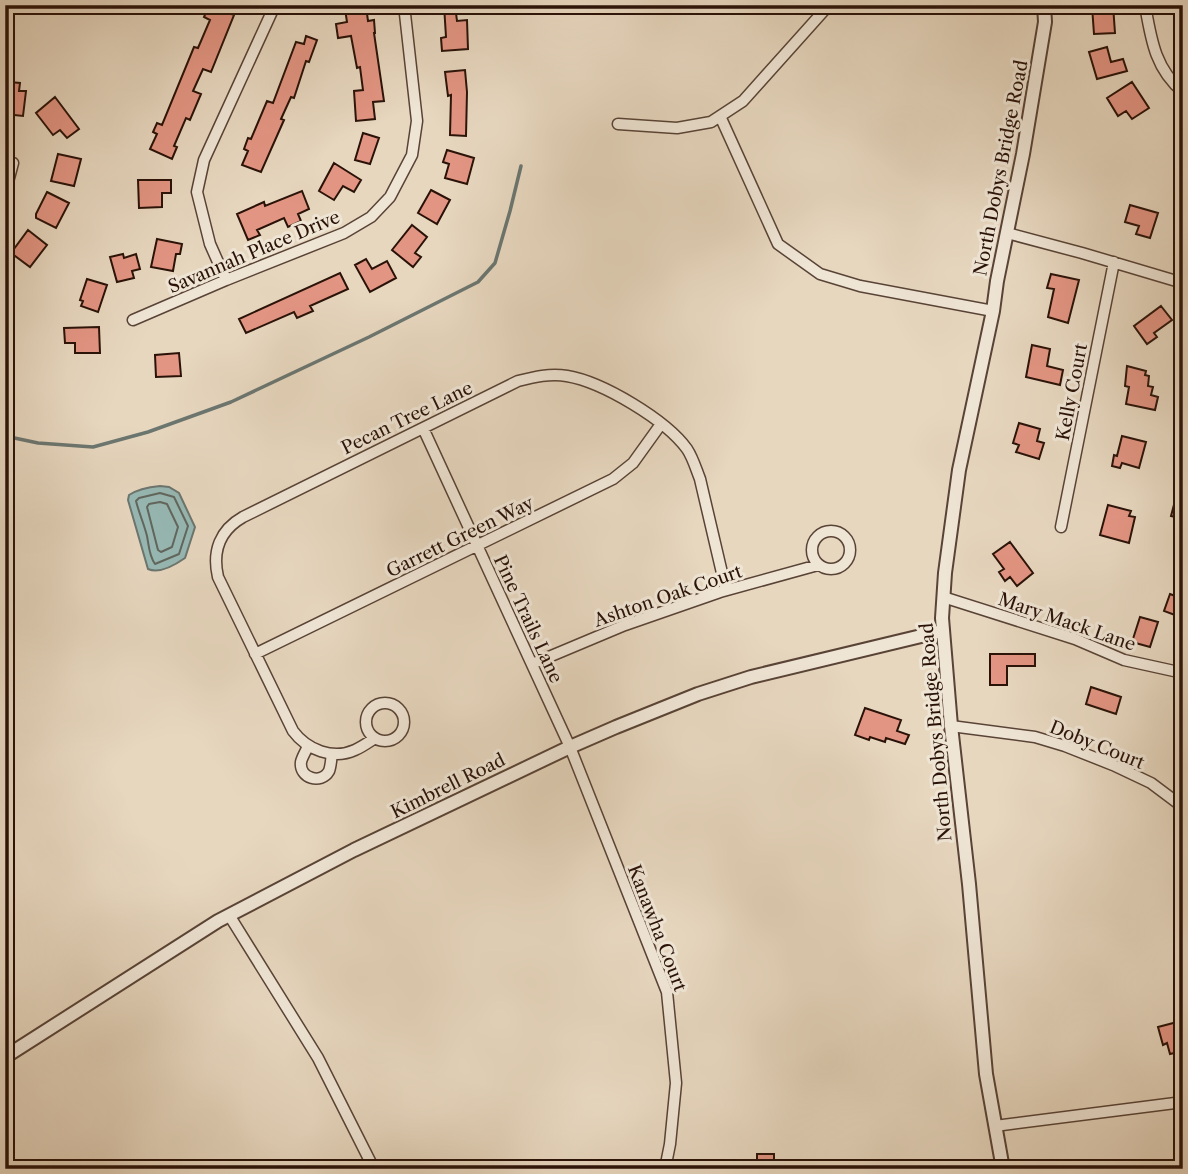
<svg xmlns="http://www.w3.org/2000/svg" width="1188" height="1174" viewBox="0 0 1188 1174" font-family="'Libre Caslon Text',serif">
<rect width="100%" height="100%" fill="#e7d7bf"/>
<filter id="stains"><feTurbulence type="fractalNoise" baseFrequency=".00286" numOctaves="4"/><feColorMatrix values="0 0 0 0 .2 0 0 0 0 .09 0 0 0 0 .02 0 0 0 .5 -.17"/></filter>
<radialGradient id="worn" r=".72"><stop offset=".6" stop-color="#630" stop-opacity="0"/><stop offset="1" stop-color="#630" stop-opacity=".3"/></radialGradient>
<path fill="#97b9b5" stroke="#6b7670" stroke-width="2" d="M160,486L169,487L179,493L195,527L185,558C175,565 159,574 148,569L128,500L129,495C138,489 150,487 160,486Z"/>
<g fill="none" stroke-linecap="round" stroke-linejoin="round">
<path stroke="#60665e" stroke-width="2" d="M160,493L174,497L188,526L179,554L155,564C149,556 149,546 147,536C144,524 139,513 136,501L139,498Z
M160,502L167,504L178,527L172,547L161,552L158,550L147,507L149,504Z"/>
<path stroke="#6b7670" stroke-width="3.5" d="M5,436L38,443L93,447L148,432L231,402L369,337L478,282L495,263L510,211L521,166"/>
</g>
<path fill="#e39583" stroke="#2a1208" stroke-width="2" d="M209,5L234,15L211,72L203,69L193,91L201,94L190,120L186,118L174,146L177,147L172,159L150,149L157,134L153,132L157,123L162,125L194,47L198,48L210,20L204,17Z
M444,5H455L457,21L467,20L468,49L442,51L441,38L446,37Z
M1113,5L1115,33L1094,34L1092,6Z
M366,6L368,21L374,20L375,33H374L384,101L373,102L375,119L356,121L354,91L363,90L360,67L357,68L351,36L338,38L336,24L347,22L345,9Z
M306,36L317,40L309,62L306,61L294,98L291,97L281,119L284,120L261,172L242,165L248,151L244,149L248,138L251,139L267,101L273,103L296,42L304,44Z
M1107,47L1111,62L1123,59L1127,71L1097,79L1089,52Z
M465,70L467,92L466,136L450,135L451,95L448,96L445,72Z
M9,82L20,83L19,91H26L23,116L5,114V89H9Z
M1132,82L1149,108L1132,119L1126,111L1118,116L1107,98Z
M55,97L79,129L67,138L60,130L53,135L36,113Z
M363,133L379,138L370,164L355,160Z
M447,150L474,158L467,184L445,178L449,164L443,162Z
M58,154L81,159L74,186L51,181Z
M334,163L361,180L354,192L343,186L334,200L319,191Z
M138,180H171V193H162V207L139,208Z
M431,190L450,200L437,224L418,213Z
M302,191L309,209L298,214L301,221L288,227L284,218L257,230L260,235L248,240L237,214L264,202L265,206Z
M47,192L69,203L56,228L36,218V214Z
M1130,205L1158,213L1150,238L1136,234L1139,226L1125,222Z
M412,225L427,237L415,253L421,257L413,267L392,250Z
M28,230L47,245L30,267L11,253Z
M157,239L182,244L180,254H176L173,271L151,267Z
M123,254L124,258L136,254L140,269L132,271L134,278L117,282L110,257Z
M366,259L372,269L387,261L396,278L370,292L355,265Z
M340,273L348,289L310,306L313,311L297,318L294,312L246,333L239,319Z
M1051,274L1079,280L1068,323L1048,317L1054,289L1047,288Z
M87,279L107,285L98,312L81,306L83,301L80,300Z
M1161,306L1172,320L1154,333L1157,337L1147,344L1134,326Z
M99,327L100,353H75V343H65L64,328Z
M1032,345L1050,349L1047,366L1063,370L1060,385L1026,377Z
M179,353L181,376L156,377L155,355Z
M1127,366L1146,371L1145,375L1149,376L1148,386L1153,387L1151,395L1158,397L1155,410L1126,404L1129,387L1125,386Z
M1019,423L1040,429L1037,441L1044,443L1039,459L1016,452L1019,445L1013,443Z
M1122,436L1146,442L1139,468L1122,463L1120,468L1112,466L1114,455L1117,456Z
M1180,482L1183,483V519L1171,516Z
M1108,505L1131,511L1129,516L1135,517L1129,543L1100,535Z
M1010,542L1033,573L1017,586L1010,577L1005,581L999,572L1004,569L993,554Z
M1170,594L1183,599V618L1164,611Z
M1140,617L1158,622L1150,647L1132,642Z
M990,654H1035V666H1007V685H990Z
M1091,687L1121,697L1116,714L1086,704Z
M865,708L901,720L897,731L909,735L905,744L886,738L885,742L870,737L869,740L855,735Z
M1181,1021L1183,1026V1051L1170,1054L1167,1043L1163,1045L1158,1027Z
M757,1154H774V1169H757Z"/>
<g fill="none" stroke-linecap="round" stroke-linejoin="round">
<defs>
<path id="service" d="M5,1044L10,1053"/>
<path id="minor" d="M1145,5C1151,39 1155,69 1183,92
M720,116L778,244L820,274L860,286L993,311
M618,124L677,128L711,122L743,101L829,5
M5,193L13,163
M1007,233L1082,253L1183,283
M226,280L210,244L197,192L204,160L275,5
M133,320L226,280L344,233L371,217L390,197L412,155L417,121L404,5
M423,428L570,747L667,992L676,1083L670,1144L665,1169
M1061,527L1114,262
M812 550a19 19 0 1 1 38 0a19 19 0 1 1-38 0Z
M943,597L1075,639L1124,660L1183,673
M255,654L613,479L633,463L661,424
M532,664L625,625L720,592L818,565
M366 722a19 19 0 1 1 38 0a19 19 0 1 1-38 0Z
M951,726L1035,737L1065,746L1113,765L1151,783L1183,807
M375,738C369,742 362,747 355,750C333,760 307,750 293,731L218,577C212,551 220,530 243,517L518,381C534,377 550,373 567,376C603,382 666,420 687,449C693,458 696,469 700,479L726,590
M308,746C306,751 302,757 301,762C299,778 321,785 329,771C331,766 331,759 332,754
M229,915L318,1058L374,1169
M995,1126L1183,1102"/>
<path id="tertiary" d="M5,1057L218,921L354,850L570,747L616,727L698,694L751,677L942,631
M1003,1169L986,1074L969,884L951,726L942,618L945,573L959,470L993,311L997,281L1023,154L1045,22L1044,5"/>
</defs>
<use href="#service" stroke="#594336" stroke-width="8"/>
<use href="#minor" stroke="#594336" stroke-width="13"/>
<use href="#tertiary" stroke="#594336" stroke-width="16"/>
<use href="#service" stroke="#efe5d5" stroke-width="4.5"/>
<use href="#minor" stroke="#efe5d5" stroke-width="10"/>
<use href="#tertiary" stroke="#efe5d5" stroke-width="12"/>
</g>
<g text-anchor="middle" stroke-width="6" stroke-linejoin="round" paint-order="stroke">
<g font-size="18" fill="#2a1208" stroke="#efe5d5">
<text transform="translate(1001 168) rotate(-79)" y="6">North Dobys Bridge Road</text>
<text transform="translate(254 252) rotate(-23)" y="6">Savannah Place Drive</text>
<text transform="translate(1072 392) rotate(-79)" y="6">Kelly Court</text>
<text transform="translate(407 418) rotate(-26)" y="6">Pecan Tree Lane</text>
<text transform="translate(460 537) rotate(-26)" y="6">Garrett Green Way</text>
<text transform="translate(668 596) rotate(-19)" y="6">Ashton Oak Court</text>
<text transform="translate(528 619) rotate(65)" y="6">Pine Trails Lane</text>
<text transform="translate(1067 622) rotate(19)" y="6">Mary Mack Lane</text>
<text transform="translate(936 732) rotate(-95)" y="6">North Dobys Bridge Road</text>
<text transform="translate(1097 745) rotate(22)" y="6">Doby Court</text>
<text transform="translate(448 786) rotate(-26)" y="6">Kimbrell Road</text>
<text transform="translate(657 928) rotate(69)" y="6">Kanawha Court</text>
</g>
</g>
<rect width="1188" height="1174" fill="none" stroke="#e7d7bf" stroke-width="28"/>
<rect x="7" y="7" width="1174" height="1160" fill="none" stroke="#2a1208" stroke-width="3.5"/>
<rect x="14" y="14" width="1160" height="1146" fill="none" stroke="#2a1208" stroke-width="2"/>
<rect width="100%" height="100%" filter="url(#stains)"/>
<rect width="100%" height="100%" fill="url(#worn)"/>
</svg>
